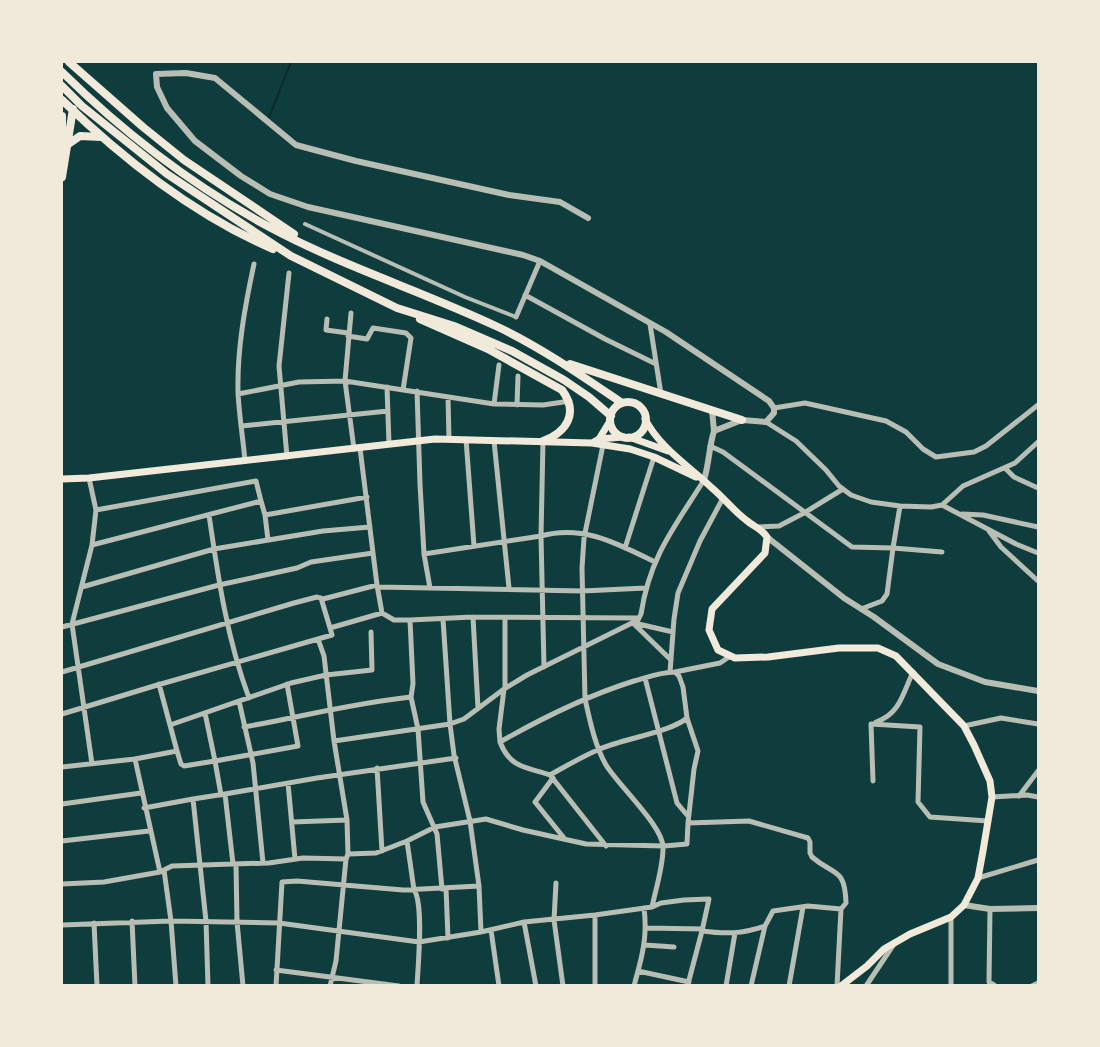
<svg xmlns="http://www.w3.org/2000/svg" width="1100" height="1047" viewBox="0 0 1100 1047" font-family="Roboto,sans-serif">
<rect width="100%" height="100%" fill="#0f3d3e"/>
<g fill="none" stroke-linecap="round" stroke-linejoin="round">
<path stroke="#0a2a2b" stroke-width="2" d="M268,120L291,62"/>
<path stroke="#b8beb3" stroke-width="4" d="M305,224L465,297L516,317"/>
<path stroke="#b8beb3" stroke-width="5" d="M525,295L605,339L656,364
M351,313L345,381L354,449
M516,317L540,261
M327,319L326,330L348,333
M650,324L661,394
M348,336L367,339L373,328L406,333L411,338L403,390
M387,387L389,444
M417,391L420,484L424,554L541,536C583,524 618,544 655,562
M238,394L299,382L345,381L494,404L543,405L570,401
M448,397L449,439
M494,404L499,365
M517,405L518,376
M774,408L805,403L886,421L906,432L923,449L936,457L974,452L986,446L1038,405
M766,422L796,441L826,470L839,486L851,495L871,502L900,506L931,507L942,505L963,486L1015,463L1038,442
M242,426L388,411
M466,439L474,546
M494,441L509,588
M543,441L541,536L544,667
M603,445L584,538L582,568L585,699C590,721 595,746 606,765C618,785 664,827 663,848C663,867 656,888 652,907
M710,446L723,452L852,547L893,548L900,506
M360,448L373,553
M287,457L279,366L289,273
M245,461C243,438 239,415 238,392C237,349 245,306 254,264
M1005,468L1014,477L1038,488
M89,478L96,510L92,545L72,624L92,764
M942,505L1016,544L1038,553
M96,510L256,481L261,501
M962,514L983,515L1038,527
M209,515C218,577 227,639 249,698
M759,527L779,526L804,513L843,489
M989,531L1001,547L1038,581
M268,540L265,515L367,497
M92,545L261,501L265,515
M625,548L654,457
M424,554L430,588
M82,587L214,549L323,531L370,527
M379,587L582,591L646,588
M321,598L330,628
M861,609L882,601L887,594L893,548L942,552
M473,617L478,708
M505,618V688
M443,619L450,724L464,719L504,689L499,729L500,742C544,717 586,696 634,681C648,677 661,672 675,672L679,676L683,687L687,718L698,751L694,769L688,823
M410,620L473,617L639,618
M633,623L671,660
M634,623L673,632
M62,627L219,585L297,568L311,562L373,553L377,585
M318,639L324,656L334,741
M62,672L294,603L317,597L323,599L377,585L382,613L394,620H410L413,684L411,697
M670,672L674,619L678,593L700,541L723,498
M675,672L720,663L729,657
M645,678L677,803L687,815
M159,684L170,725
M504,689L527,675L638,620L641,614C650,556 674,528 704,480
M239,701L253,763L263,863
M205,713L215,761L298,746L287,684
M62,714L154,686L318,639L332,635L330,628L382,613
M876,722C900,714 903,693 913,672
M871,724L920,727L918,802L930,817L988,821
M871,724L873,781
M964,726L1001,718L1038,724
M244,727C300,717 354,703 411,697L418,729L423,802L437,834L442,889
M500,742C510,768 526,767 550,775
M177,751L181,764L184,766L215,761L221,795
M135,759L177,751L170,725L291,683L326,675L372,670L371,632
M62,767L135,759L160,872L164,870L171,921L62,925
M377,768L382,851
M553,778L535,802L564,838
M288,783L295,859
M225,794L317,778L456,758
M1019,796L1038,771
M992,797L1027,795L1038,797
M62,804L141,793
M144,808L193,799L206,921L208,986
M292,822L347,820
M62,841L149,831
M407,841L414,890C424,903 418,967 417,986
M606,846L550,775C566,766 583,756 600,749C622,739 671,732 687,718
M348,854L376,853L407,841L435,827L486,819L523,830L586,844L664,846L687,844L688,823L749,821L808,838L810,842V853L812,857C834,876 845,867 846,903L841,909L837,986
M346,859L348,854L347,820L334,741L450,724L454,755L470,821L479,886
M233,864L269,863L303,858L346,859L336,961L330,986
M236,864L237,922L243,986
M164,870L172,866L233,864L225,794L193,799
M978,878L1038,860
M556,883L554,920L563,986
M62,884L104,882L160,872
M446,888L448,938
M644,908C647,931 644,949 638,971L689,982
M990,909L989,982L994,985
M132,921L135,986
M524,922L536,986
M94,923L97,986
M646,928L703,929
M491,930L499,986
M645,945L674,947
M276,970L399,986
M688,984L702,931
M176,986L171,921L279,923L419,942L481,932L524,922L595,915L652,907L661,903L684,900L709,899L702,931C726,934 742,934 765,926L773,911L808,906L841,909
M276,986L282,882L297,881L403,890L479,886L481,932
M595,986V915
M634,986L638,971
M726,986L735,933
M751,986L765,926
M789,986L803,907
M866,986L894,944
M951,986V917
M1032,986L1038,983"/>
<path stroke="#b8beb3" stroke-width="6" d="M588,218L560,202L509,195L356,161L296,145L215,78L186,73L156,74L157,87L167,108L195,141L241,176L270,194L308,207L523,255L540,261L666,332L769,401L774,408V413L766,422L742,420L714,431C709,447 709,464 704,480
M712,410L714,431
M767,537L844,598L874,617L938,664L985,682L1038,691
M964,905L990,909L1038,908"/>
<path stroke="#f1e9da" stroke-width="7" d="M645,419C660,448 689,466 712,488C723,497 735,512 746,520C754,527 760,527 767,537L765,553L712,609L709,630L718,650L735,658L768,657L839,648H878L896,656L964,726L974,745L990,781L992,797L983,851L978,878L964,905L951,917L910,934L884,949L867,966L841,986
M629,437L668,451
M599,439L610,421
M592,443L630,449L654,457L696,477
M62,479L89,478L435,439L592,443L599,439L623,437"/>
<path stroke="#f1e9da" stroke-width="8" d="M69,62L143,127L184,160L294,234
M62,72C123,132 196,188 273,229C345,267 424,292 498,327C542,348 582,376 622,403
M62,86L82,106L167,174L291,256L397,308L454,326L512,351L564,380L589,397L611,416
M62,100C123,159 194,215 273,249
M62,116V142
M67,145L80,136L101,137
M62,177L73,109
M420,319L488,349L562,390C579,413 567,432 543,441
M570,364L742,420
M610 420a18 18 0 1 1 36 0a18 18 0 1 1-36 0Z"/>
</g>
<rect width="1100" height="1047" fill="none" stroke="#f1e9da" stroke-width="126"/>
</svg>
